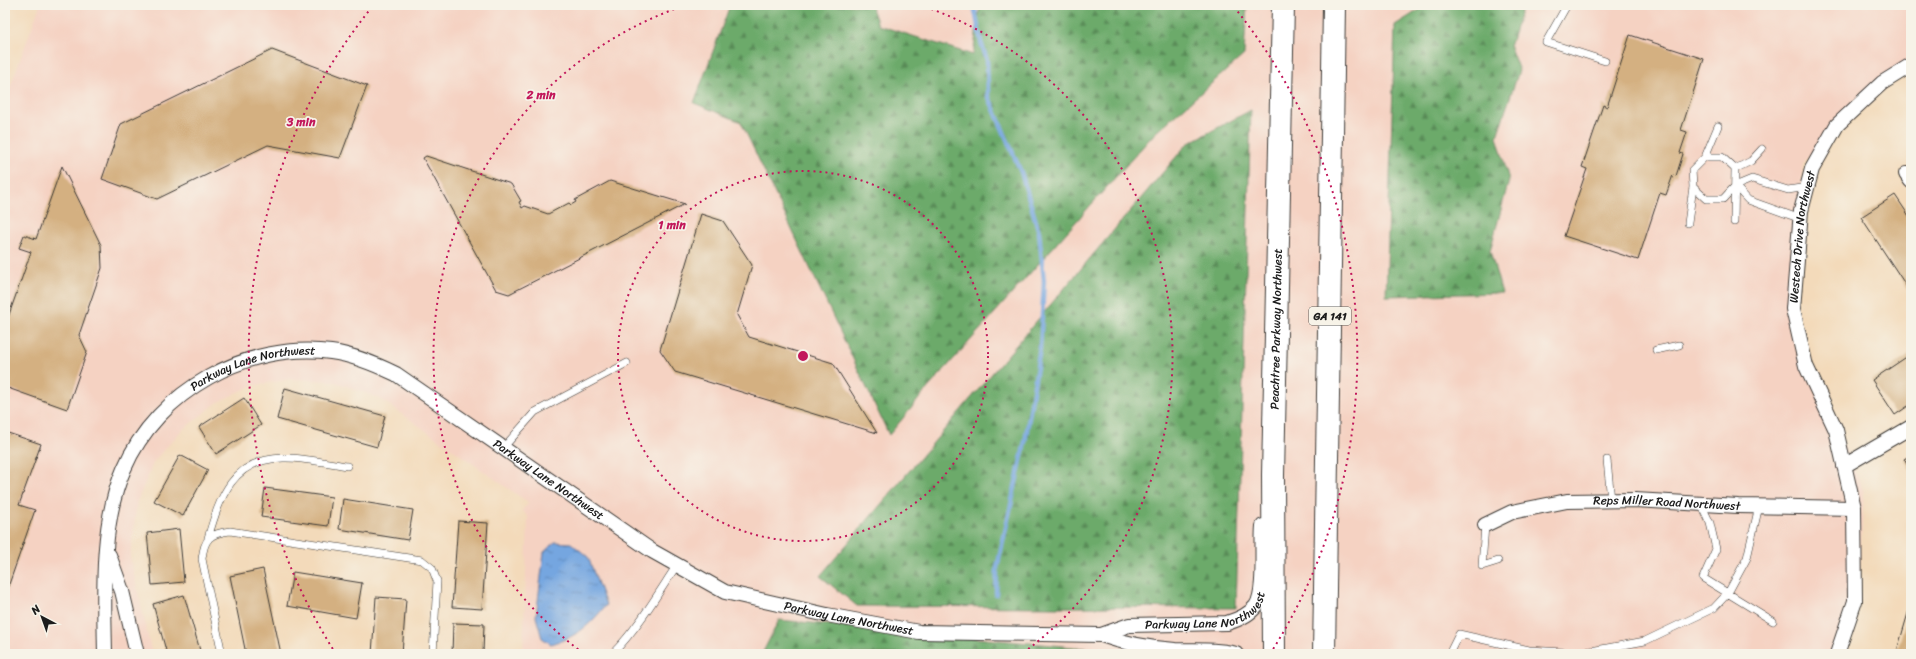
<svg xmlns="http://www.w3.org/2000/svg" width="1916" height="659" viewBox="0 0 1916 659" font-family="Sriracha,sans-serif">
<defs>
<pattern id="forest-firs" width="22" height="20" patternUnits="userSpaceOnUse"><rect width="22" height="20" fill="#6caa6b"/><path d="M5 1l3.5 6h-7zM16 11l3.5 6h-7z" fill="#588a57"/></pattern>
<pattern id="water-ripples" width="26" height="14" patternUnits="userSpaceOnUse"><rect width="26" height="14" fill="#75a6e0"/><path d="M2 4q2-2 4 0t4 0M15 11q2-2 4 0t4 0" fill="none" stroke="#5f86b5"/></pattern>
</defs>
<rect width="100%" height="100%" fill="#f7f3e8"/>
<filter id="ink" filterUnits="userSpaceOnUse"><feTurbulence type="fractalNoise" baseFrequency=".025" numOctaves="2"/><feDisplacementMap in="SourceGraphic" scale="8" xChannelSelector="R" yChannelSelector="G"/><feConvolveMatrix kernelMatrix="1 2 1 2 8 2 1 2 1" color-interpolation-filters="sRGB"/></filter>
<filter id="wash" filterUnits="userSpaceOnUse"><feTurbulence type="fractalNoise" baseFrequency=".012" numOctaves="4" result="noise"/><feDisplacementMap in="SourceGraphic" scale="16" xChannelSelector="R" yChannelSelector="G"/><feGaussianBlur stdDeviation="0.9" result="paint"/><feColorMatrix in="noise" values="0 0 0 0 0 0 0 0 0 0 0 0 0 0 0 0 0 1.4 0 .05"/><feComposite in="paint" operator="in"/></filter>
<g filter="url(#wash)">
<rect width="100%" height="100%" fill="#f3daba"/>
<path fill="#f5d2c2" d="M40,5H1911V61L1878,82L1803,163L1792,328L1864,492L1858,591L1832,654H523L528,517L522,510L529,503L379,398L332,381L290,379L251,386L218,402L181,431L154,461L137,502L130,557L152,654H5V101Z"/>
<path fill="url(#forest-firs)" stroke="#446344" d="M730,5H871L878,25L973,55L980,5H1247L1244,55L1155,133L928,388L889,435L741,122L694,103Z
M1427,5H1530L1521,11L1510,47L1519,71L1497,136L1509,180L1490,251L1502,293L1386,296L1395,25Z
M1251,110L1236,608L857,606L820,576L1187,144Z
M779,620L1150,654H762Z"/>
<path fill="url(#water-ripples)" stroke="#48617e" d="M555,542L571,543L588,557L606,605C589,626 577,637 551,644L542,638L536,617L544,552Z"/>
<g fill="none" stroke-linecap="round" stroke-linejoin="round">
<path stroke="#75a6e0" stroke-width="4.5" d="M974,5L981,42L987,60L988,95L1021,172L1039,232L1044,281L1040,348L1025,442L997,568L996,595"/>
</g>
<g id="blocks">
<path fill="#d4b081" d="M1630,35L1704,59L1681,130L1687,132L1680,153L1683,154L1676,176L1673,175L1666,195L1660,193L1638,260L1564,236L1587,169L1582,167L1603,105L1607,107Z
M272,50L367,86L340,158L268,145L157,199L102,179L121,124Z
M426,156L511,184L521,201L519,202L522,208L525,206L548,214L569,203L571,205L576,202L575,200L610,181L685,204L509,294L496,290L423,158Z
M62,166L101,245L102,268L79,335L87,352L67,409L5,387V326L31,252L19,248L24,235L36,239Z
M1895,195L1911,219V293L1861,217Z
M701,214L723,221L752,265L737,315L749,337L833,363L877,433L675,372L660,350Z
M1911,354V404L1895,415L1872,380Z
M285,388L385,416L377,447L277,419Z
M244,398L261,425L216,454L199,427Z
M5,432L41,444L19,505L35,510L7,590L5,589Z
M180,455L208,470L183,516L154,501Z
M1911,455V471L1904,459Z
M265,488L332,497L328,526L261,517Z
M343,499L413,510L408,540L339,529Z
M458,521L488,523L482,609L452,607Z
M179,529L184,582L152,585L147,533Z
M263,569L281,654H246L230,576Z
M293,572L362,583L356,618L287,606Z
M184,595L201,654H167L153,604Z
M376,597L406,599L402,654H372Z
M1911,604V654H1896L1911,603Z
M453,623L484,624L483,654H452Z"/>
</g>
</g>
<g filter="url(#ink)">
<use href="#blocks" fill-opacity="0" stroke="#3c3834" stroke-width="1"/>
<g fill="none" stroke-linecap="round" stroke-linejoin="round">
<defs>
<path id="lane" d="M1567,5L1546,42L1605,61
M1705,157L1718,126
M1735,169L1751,161L1762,149
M1735,186L1748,200L1801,219
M1734,222L1735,169L1722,157H1705L1692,170L1693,187L1706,199H1723L1735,186L1752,179L1788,190L1807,187
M1688,223L1693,187
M1656,350L1679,345
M503,448L535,412L627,363
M1607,460L1611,500
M1701,504L1710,523L1716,549L1703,578L1773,621
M1485,525L1482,566L1498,561
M208,538C220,497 232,459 283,458C301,457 328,463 347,466
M222,654L202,559C204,539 210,533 230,531L422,560L432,568L437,581L433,654
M612,654C638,628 657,595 677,565
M1449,654L1459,634L1529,650L1580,653L1645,641L1714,608L1728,593L1747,558L1759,506"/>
<g id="street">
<path d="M1906,174L1911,181"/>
<path d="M1844,466L1911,427"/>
<path id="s1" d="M1485,525L1512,512L1567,501L1635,500L1738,506L1854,508"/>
<path d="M109,555L122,591L137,654"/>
<path d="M1101,635C1126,644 1149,648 1175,650C1195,651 1217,649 1236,654"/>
<path id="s2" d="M105,654C104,596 100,523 124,469C157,391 248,341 331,352C354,355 375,364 396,374L652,551L725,592L827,615L919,632L1101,635L1129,625L1227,623C1237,620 1249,615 1256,606C1266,591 1261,546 1263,526"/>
<path id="s3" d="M1837,654L1855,601L1854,508L1836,430L1806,366L1793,309L1801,211L1812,169L1837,125L1882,83L1911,65"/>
</g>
<g id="highway">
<path id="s4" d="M1274,654L1273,475L1283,5"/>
<path d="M1324,654L1334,5"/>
</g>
</defs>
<use href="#lane" stroke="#3c3834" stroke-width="8"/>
<use href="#street" stroke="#3c3834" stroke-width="16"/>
<use href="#highway" stroke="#3c3834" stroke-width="24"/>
<use href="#lane" stroke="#fff" stroke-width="7"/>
<use href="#street" stroke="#fff" stroke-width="14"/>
<use href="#highway" stroke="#fff" stroke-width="22"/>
</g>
</g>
<g fill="none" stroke="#c2185b" stroke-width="2" stroke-dasharray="2 4">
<circle cx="803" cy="356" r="185"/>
<path d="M583 653A370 370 0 0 1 686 5M920 5A370 370 0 0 1 1023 653"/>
<path d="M336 654A554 554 0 0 1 372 7M1234 7A554 554 0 0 1 1270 654"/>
</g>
<g text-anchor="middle" stroke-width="3.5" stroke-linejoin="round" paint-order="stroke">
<rect fill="#f7f3e8" stroke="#5e5c59" stroke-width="1" x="1309" y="307" width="42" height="18" rx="3"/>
<g font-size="11" font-weight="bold" fill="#1c1c1c">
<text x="1330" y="320">GA 141</text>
</g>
<g font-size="12" fill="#1c1c1c" stroke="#f7f3e8">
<text dy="4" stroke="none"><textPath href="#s3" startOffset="431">Westech Drive Northwest</textPath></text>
<text dy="4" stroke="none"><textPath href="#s4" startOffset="325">Peachtree Parkway Northwest</textPath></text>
<text dy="4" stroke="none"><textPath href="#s2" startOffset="360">Parkway Lane Northwest</textPath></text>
<text dy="4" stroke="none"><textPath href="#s2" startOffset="696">Parkway Lane Northwest</textPath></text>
<text dy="4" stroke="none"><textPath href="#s1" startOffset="186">Reps Miller Road Northwest</textPath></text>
<text dy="4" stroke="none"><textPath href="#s2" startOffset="1397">Parkway Lane Northwest</textPath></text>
<text dy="4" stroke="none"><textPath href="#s2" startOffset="1032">Parkway Lane Northwest</textPath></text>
</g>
</g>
<circle cx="803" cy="356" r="6" fill="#c2185b" stroke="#f7f3e8" stroke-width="2"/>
<g font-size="12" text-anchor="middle" font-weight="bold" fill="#c2185b" stroke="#f7f3e8" stroke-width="3.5" stroke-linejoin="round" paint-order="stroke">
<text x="541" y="99">2 min</text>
<text x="301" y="126">3 min</text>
<text x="672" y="229">1 min</text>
</g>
<rect width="1916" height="659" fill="none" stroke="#f7f3e8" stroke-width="20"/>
<g transform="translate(42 617) rotate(319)" stroke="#f7f3e8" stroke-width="3" paint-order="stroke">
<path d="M0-3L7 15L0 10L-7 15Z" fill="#1c1c1c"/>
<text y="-6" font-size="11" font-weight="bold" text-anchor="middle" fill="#1c1c1c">N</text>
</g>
</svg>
